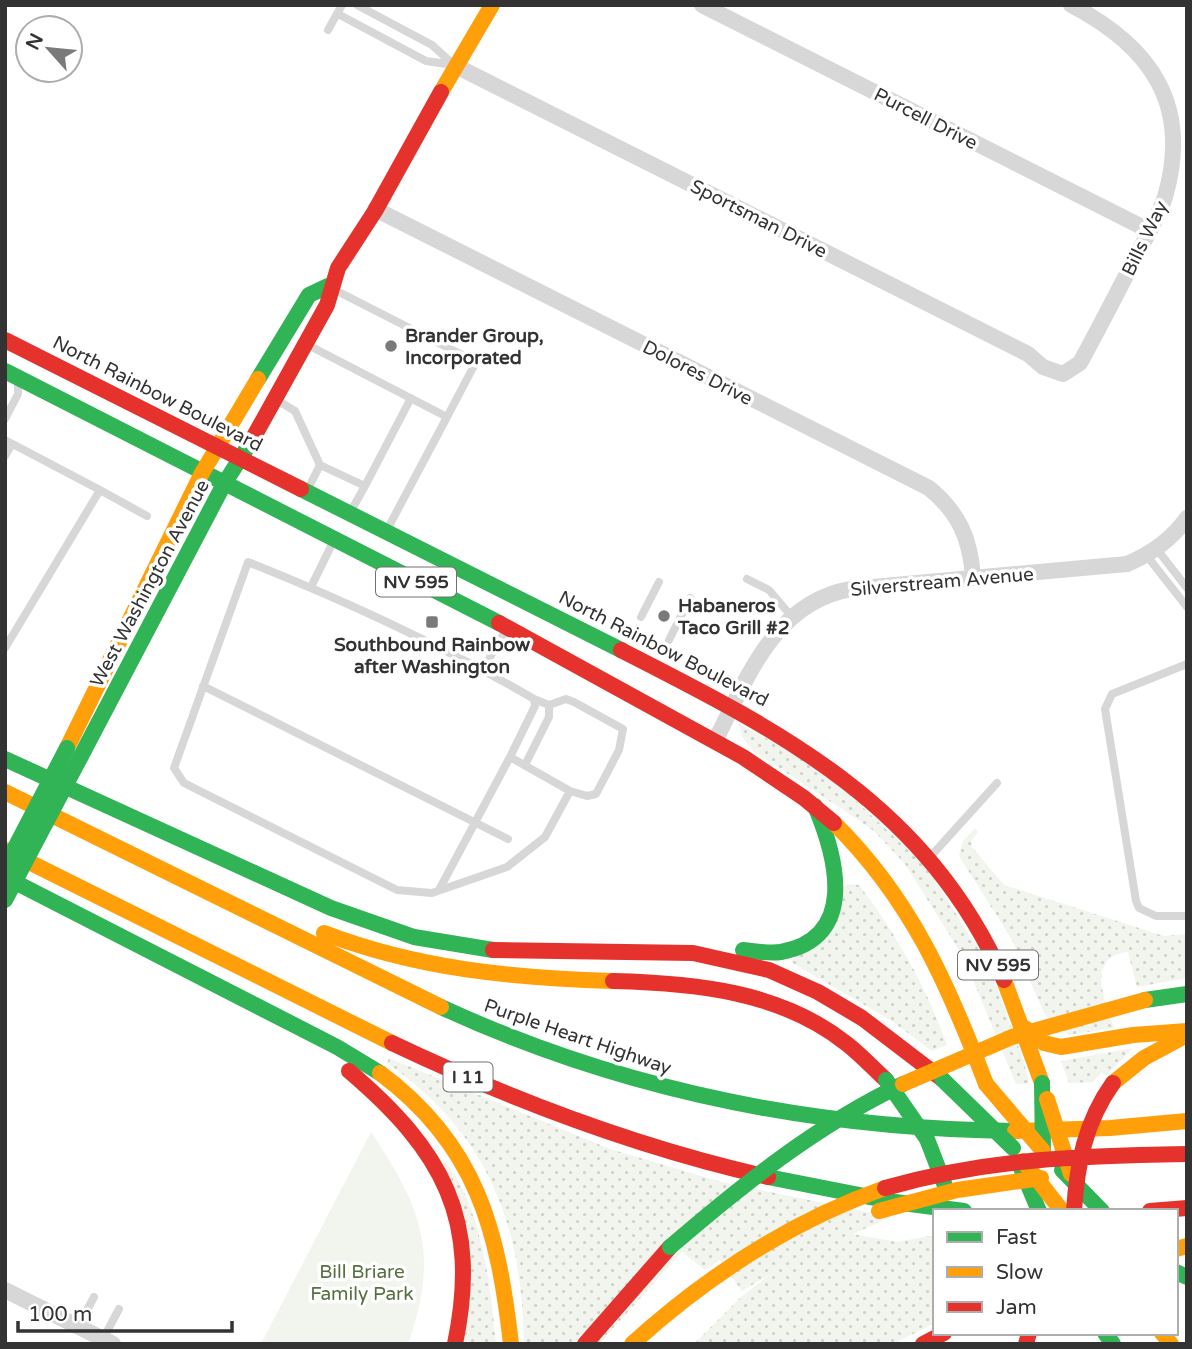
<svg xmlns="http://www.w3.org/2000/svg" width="1192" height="1349" viewBox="0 0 1192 1349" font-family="'Varela Round',sans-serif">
<defs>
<pattern id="grass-dots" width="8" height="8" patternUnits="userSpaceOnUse" patternTransform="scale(1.75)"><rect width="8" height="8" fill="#f1f5ed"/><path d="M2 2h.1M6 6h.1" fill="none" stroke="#cfd2cc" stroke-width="1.8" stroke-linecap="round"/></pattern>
</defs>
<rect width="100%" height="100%" fill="#fff"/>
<path fill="url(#grass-dots)" d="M739,724L821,768L926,867L988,964L1024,1062L1029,1083L1016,1084L964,958L905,864L875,832L857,819L753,751L743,738Z
M975,828L978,832L971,841L972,847L1004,885L1164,936L1187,934V978L1137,987L1128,952C1085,957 1105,1001 1114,1028L1069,1035L1045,1015L1012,940L959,856L963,841Z
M847,884L859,885C897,935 926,986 947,1045L932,1051L890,1020L791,962Z
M1133,1048L1106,1076L1102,1072L1093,1082L1069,1083L1061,1061Z
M389,1058L610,1149L722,1182L891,1217L853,1234L897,1242L935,1235V1323L893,1344H694L740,1298L769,1275L742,1291L720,1260L705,1270L682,1252L599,1344H524C522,1224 488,1133 387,1063Z
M443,1159C481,1202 491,1288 496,1344H464Z"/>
<path fill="#f1f5ed" d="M371,1132C422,1209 440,1253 408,1344H261Z"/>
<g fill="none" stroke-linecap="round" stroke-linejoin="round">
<path stroke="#d7d7d7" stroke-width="8" d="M357,5L432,45L454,65
M338,14L426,61L454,65
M328,30L342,5
M306,344L447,417L476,362L333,289
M275,399L295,411L320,465L365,486L411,398
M5,419L18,394V383
M5,440L100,490L5,648
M5,456L12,444
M308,489L320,465
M100,490L147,516
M351,511L365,486
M388,528L447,417
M1156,548L1187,588
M1147,556L1187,607
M248,562C346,601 443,646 534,699L535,706L510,757L570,791L545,837L507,867L432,893L397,890L184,783L174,768Z
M747,579L769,590L792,617
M311,587L334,540
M641,617L659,582
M669,640L690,598
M1187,664L1112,694L1105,709L1136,901L1139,908L1156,916H1187
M483,669L506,630
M203,686L508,839
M534,699L549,705L566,699L574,702L623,729L619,750L596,794L587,796L570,791
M525,765L549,717V705
M931,856L997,783
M439,890L510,757
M78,1327L94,1297
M103,1339L119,1309"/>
<path stroke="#d7d7d7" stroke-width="16" d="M702,5L1150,231
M454,65L1028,354L1043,367L1063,374L1080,363C1098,330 1115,297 1132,264C1143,242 1157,220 1165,197C1192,104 1150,46 1071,5
M375,209L929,488C959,513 970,538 973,576
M715,741C747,679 774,602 851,589L1127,564C1151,554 1172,539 1187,518
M5,1290L113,1344"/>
<path stroke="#30b455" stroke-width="16" d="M5,371L499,623
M258,379L309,295L328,286
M301,489L621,650
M81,756L224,484L252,440
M5,759L331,908L414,937L493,950
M5,877L337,1047L380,1073
M743,950C755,951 769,954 781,952C858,938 837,858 815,806
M1145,1000L1187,994
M441,1007C623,1091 815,1129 1015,1131
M1021,1168L1039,1211
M1062,1170L1102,1211
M768,1177L895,1202L964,1211
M1176,1272L1187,1277
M1105,1333L1113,1344"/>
<path stroke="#ff9f0a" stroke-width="16" d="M441,92L492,5
M67,748L202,473L258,379
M5,792L441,1007
M834,823C911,899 948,984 986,1084
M5,850L392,1043
M324,933C418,969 513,978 613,981
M1004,980L1042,1083
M1025,1028L1044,1043L1061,1047L1133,1035L1187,1031
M380,1073C477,1145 498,1230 511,1344
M1113,1083L1144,1058L1183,1037
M1015,1131L1110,1128L1187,1121
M1023,1161L1062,1211
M1176,1249L1187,1246
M1162,1333L1171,1344"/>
<path stroke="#e5322d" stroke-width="16" d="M5,340L301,489
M252,440L327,305L338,268L375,211L441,92
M499,623L743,757L804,798L834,823
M621,650C782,732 927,805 1004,980
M493,950L693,953L769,970L818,992L862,1018L942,1079
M613,981C694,983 781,991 847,1044C861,1055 873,1068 886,1080
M392,1043C512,1100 639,1148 768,1177
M349,1071C443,1151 481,1219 455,1344
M1150,1211L1187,1208
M585,1344L670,1247
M923,1344L944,1333
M1026,1344L1029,1333"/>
<path stroke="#30b455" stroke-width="16" d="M5,867L67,748
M5,900L81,756
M942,1079L1013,1148
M886,1080L927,1139L947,1191
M1042,1083L1043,1151
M670,1247C742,1185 817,1125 903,1084"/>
<path stroke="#ff9f0a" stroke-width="16" d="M903,1084L1012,1037L1145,1000
M986,1084L1043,1151
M1047,1099L1071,1174
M879,1211L957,1190L1041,1178
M632,1344C707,1276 789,1222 885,1188"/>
<path stroke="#e5322d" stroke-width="16" d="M885,1188C990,1158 1080,1156 1187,1154
M1074,1211C1077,1164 1085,1122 1113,1083"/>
</g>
<g fill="#7a7a7a" stroke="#fff" stroke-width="2.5">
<circle cx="391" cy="346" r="7"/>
<circle cx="664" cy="616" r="7"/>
<rect x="425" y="615" width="14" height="14" rx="3.5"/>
</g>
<g text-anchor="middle" stroke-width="7" stroke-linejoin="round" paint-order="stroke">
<g fill="#fff" stroke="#707070" stroke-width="2">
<rect x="376" y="567.5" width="80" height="29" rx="5"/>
<rect x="958" y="950.5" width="80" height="29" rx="5"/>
<rect x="443.5" y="1062.5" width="49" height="29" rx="5"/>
</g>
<g font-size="18" font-weight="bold" fill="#333">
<text x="416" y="588">NV 595</text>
<text x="998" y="971">NV 595</text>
<text x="468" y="1083">I 11</text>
</g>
<g font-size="19" fill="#333" stroke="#fff">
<text transform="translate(926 118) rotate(27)" y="7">Purcell Drive</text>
<text transform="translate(759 218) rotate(27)" y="7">Sportsman Drive</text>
<text transform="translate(1144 238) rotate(-64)" y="7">Bills Way</text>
<text transform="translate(698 372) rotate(27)" y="7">Dolores Drive</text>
<text transform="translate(158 393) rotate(27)" y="7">North Rainbow Boulevard</text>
<text transform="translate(942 581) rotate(-5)" y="7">Silverstream Avenue</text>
<text transform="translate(149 583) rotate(-62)" y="7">West Washington Avenue</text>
<text transform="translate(664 648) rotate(27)" y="7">North Rainbow Boulevard</text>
<text transform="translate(578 1036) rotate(19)" y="7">Purple Heart Highway</text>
</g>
<g font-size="19" font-weight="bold" fill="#333" stroke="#fff" text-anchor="start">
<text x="405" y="342">Brander Group,<tspan x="405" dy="22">Incorporated</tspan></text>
<text x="678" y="612">Habaneros<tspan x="678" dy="22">Taco Grill #2</tspan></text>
<text x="432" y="651" text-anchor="middle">Southbound Rainbow<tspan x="432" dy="22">after Washington</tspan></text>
</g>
<g font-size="19" fill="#56703f" stroke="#fff">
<text x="362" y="1278">Bill Briare<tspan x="362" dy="22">Family Park</tspan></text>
</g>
</g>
<rect width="1192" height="1349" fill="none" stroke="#333333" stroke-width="14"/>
<rect x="933" y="1209" width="245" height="126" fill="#ffffff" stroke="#adadad" stroke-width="2"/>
<rect x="947" y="1232" width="35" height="10" fill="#30b455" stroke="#adadad" stroke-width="2"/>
<text x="996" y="1244" font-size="21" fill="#333333">Fast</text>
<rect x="947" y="1267" width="35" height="10" fill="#ff9f0a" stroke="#adadad" stroke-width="2"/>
<text x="996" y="1279" font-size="21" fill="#333333">Slow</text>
<rect x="947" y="1302" width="35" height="10" fill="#e5322d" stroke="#adadad" stroke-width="2"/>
<text x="996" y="1314" font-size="21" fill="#333333">Jam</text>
<g transform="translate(49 49) rotate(297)"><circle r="33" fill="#ffffff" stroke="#adadad" stroke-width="2"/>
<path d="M0-5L12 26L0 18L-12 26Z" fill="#7a7a7a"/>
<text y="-10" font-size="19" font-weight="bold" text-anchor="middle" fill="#333333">N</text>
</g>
<path d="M18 1321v10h214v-10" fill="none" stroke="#333333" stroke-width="3.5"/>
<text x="28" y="1321" font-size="21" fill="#333333" stroke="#ffffff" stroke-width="5" paint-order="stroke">100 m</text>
</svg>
